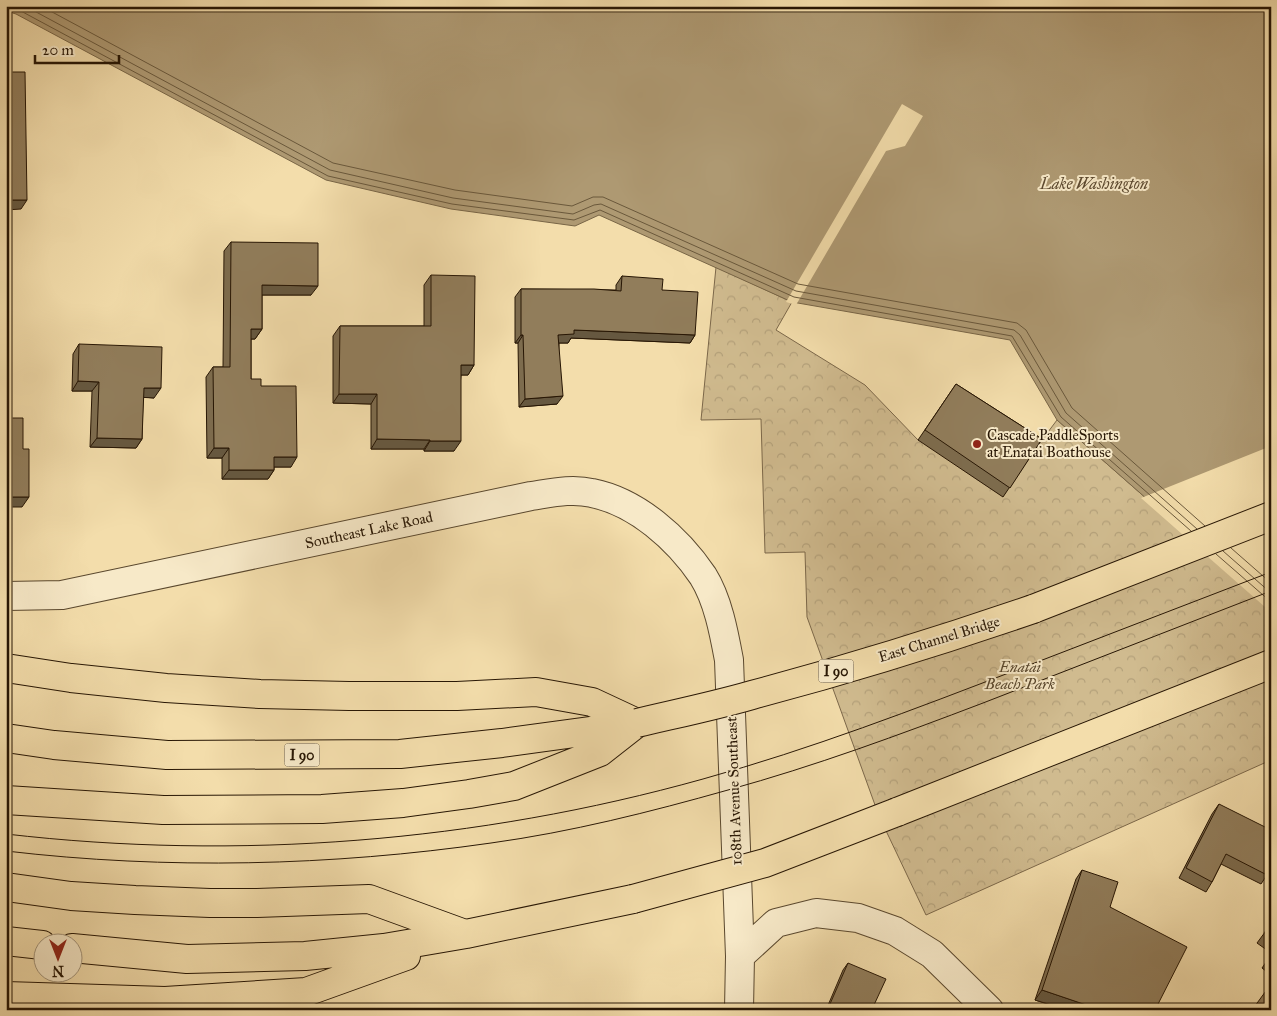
<svg xmlns="http://www.w3.org/2000/svg" width="1277" height="1016" viewBox="0 0 1277 1016" font-family="'IM FELL Great Primer',serif">
<defs>
<pattern id="park-crowns" width="20" height="18" patternUnits="userSpaceOnUse" patternTransform="scale(1.25)"><rect width="20" height="18" fill="#d0bb8f"/><path d="M2 6a3 3 0 1 1 6 0M12 15a3 3 0 1 1 6 0" fill="none" stroke="#b3a07a"/></pattern>
</defs>
<rect width="100%" height="100%" fill="#f3ddab"/>
<filter id="stains"><feTurbulence type="fractalNoise" baseFrequency=".004" numOctaves="4"/><feColorMatrix values="0 0 0 0 .2 0 0 0 0 .09 0 0 0 0 .02 0 0 0 .5 -.17"/></filter>
<radialGradient id="worn" r=".72"><stop offset=".6" stop-color="#630" stop-opacity="0"/><stop offset="1" stop-color="#630" stop-opacity=".3"/></radialGradient>
<path fill="url(#park-crowns)" stroke="#7c684a" d="M716,267L792,302L776,330L865,385L918,440L1036,448L1057,420L1271,608V760L926,915L879,816L807,617L805,552L765,553L761,419L701,420Z"/>
<path fill="#ae9972" stroke="#786546" d="M6,6H1271V608L1057,420L1010,340L792,302L599,215L575,226L451,209L326,180L16,14L6,11Z"/>
<path fill="#f3ddab" d="M902,104L923,116L905,146L886,151L796,305L786,302Z
M1271,446V604L1265,607L1141,498Z"/>
<g fill="none" stroke-linecap="round" stroke-linejoin="round">
<path stroke="#6a583b" stroke-width="1" d="M8,6L19,10L328,176L452,204L574,220L600,210L794,297L1012,336L1061,417L1191,531
M25,6L330,170L453,198L573,214L594,205L601,204L796,291L1014,330L1020,335L1066,413L1197,529
M41,6L333,163L455,190L572,206L593,197H603L798,284L1017,323L1026,330L1072,408L1205,526
M1231,548L1271,583
M1223,551L1271,593
M1216,554L1271,602"/>
<defs>
<path id="minor" d="M6,596L62,595L531,496C551,493 572,488 592,493C637,502 678,539 703,576C718,600 724,633 729,660L740,956L739,1010
M740,956L776,923L816,913L858,918L895,931L932,954L989,1010"/>
<path id="highway" d="M1033,609L1271,516
M6,668L71,678L166,688L260,694L349,696H457L536,692L592,702L637,723
M6,738L54,745L167,755L400,754L502,743L597,730L633,724
M6,800L163,810L322,809L403,803L469,794L514,786L600,752L637,723
M897,812L1271,664
M6,887L71,896L135,900L210,903H257L369,899L465,934
M6,941L42,945
M72,948L187,959L305,956L384,948L466,934L633,899
M6,996L165,1001L306,992L406,956"/>
</defs>
<use href="#minor" stroke="#5a482e" stroke-width="30"/>
<use href="#highway" stroke="#271604" stroke-width="30"/>
<use href="#minor" stroke="#f7e9c8" stroke-width="28"/>
<use href="#highway" stroke="#f3ddab" stroke-width="28"/>
<path stroke="#271604" stroke-width="1" d="M6,834C238,861 478,842 703,779C811,749 915,709 1019,669C1103,637 1187,604 1271,572
M6,851C167,870 331,866 491,843C571,832 650,812 728,790C815,766 899,735 983,703C1079,666 1175,628 1271,591"/>
<defs>
<path id="highway-bridge" d="M637,723C675,714 714,706 752,695C846,670 940,641 1033,609
M633,899L765,863L897,812"/>
</defs>
<use href="#highway-bridge" stroke="#271604" stroke-width="30" stroke-linecap="butt"/>
<use href="#highway-bridge" stroke="#f3ddab" stroke-width="28"/>
</g>
<path fill="#7d6c4e" stroke="#271604" d="M231,242L311,295H262V329L255,339H251V379L261,386L291,467H274V470L268,479H222V458H207L206,377L213,367H223L224,251Z
M431,275L474,365L468,375H461L454,451H424V449H371V404L333,403V336L340,326H424V285Z
M622,276L662,290L695,335L690,343L571,338L568,343H559L557,404L519,407L518,343H515V297L521,289L616,290V285Z
M79,344L154,398L143,397L142,439L136,448L90,447L92,391H72L73,354Z
M956,384L1042,439L1003,497L918,440Z
M1219,804L1267,875L1261,884L1221,864L1212,882L1206,892L1179,878L1212,814Z
M1082,870L1110,907L1155,1010H1067L1035,1000L1076,879Z
M1271,924V953L1257,943Z
M1271,955V975L1262,968Z
M848,963L874,1005L881,1010H826L843,970Z"/>
<path fill="#665840" stroke="#271604" d="M6,200H27L21,209L6,210Z
M262,285L318,286L311,295H256Z
M251,329H262L255,339H244Z
M574,330L695,335L690,343L571,338L568,343H553L558,335Z
M521,335H523L518,343H515Z
M461,365H474L468,375H454Z
M78,381L99,382L92,391H72Z
M144,388H161L154,398L137,397Z
M339,394H377L371,404L333,403Z
M563,396L557,404L519,407L525,399Z
M97,438L142,439L136,448L90,447Z
M377,439L430,440L424,449H371Z
M430,441H461L454,451H424Z
M214,448H229L222,458H207Z
M274,457H297L291,467H268Z
M229,470H274L268,479H222Z
M6,497H29L22,507H6Z
M1042,990L1099,1009L1098,1010H1067L1035,1000Z"/>
<path fill="#917d5b" stroke="#271604" d="M6,72H25L27,200H6Z
M231,242L318,243V286L262,285V329H251V379H261V386H296L297,457H274V470H229V448H214L213,367H230Z
M6,263H11V318H8L9,376H6Z
M431,275L475,276L474,365H461V441H430V440L377,439V394H339L340,326H431Z
M622,276L663,279L662,290L698,292L695,335L574,330V334L558,335L563,396L525,399L523,335H521V289H594L621,291Z
M79,344L162,347L161,388H144L142,439L97,438L99,382L78,381Z
M956,384L1042,439L1010,488L925,430Z
M6,418H23V449H29V497H6Z
M1219,804L1271,830V868L1267,875L1226,854L1212,882L1186,868Z
M1082,870L1118,882L1110,907L1187,947L1155,1010H1101L1042,990Z
M1271,924V938L1264,933Z
M848,963L886,979L874,1005L881,1010H833L830,1004Z
M1271,984V1010H1252Z"/>
<circle fill="#8f2418" stroke="#f7e9c8" stroke-width="2" cx="977" cy="444" r="5"/>
<g text-anchor="middle" stroke-width="4" stroke-linejoin="round" paint-order="stroke">
<g fill="#f7e9c8" stroke="#65553f" stroke-width="1">
<rect x="818.5" y="659.5" width="35" height="23" rx="4"/>
<rect x="284.5" y="743.5" width="35" height="23" rx="4"/>
</g>
<g font-size="14" font-weight="bold" fill="#271604">
<text x="836" y="676">I 90</text>
<text x="302" y="760">I 90</text>
</g>
<g font-size="15" fill="#271604" stroke="#f7e9c8" text-anchor="start">
<text x="987" y="440">Cascade PaddleSports<tspan x="987" dy="17">at Enatai Boathouse</tspan></text>
</g>
<g font-size="15" fill="#271604" stroke="#f7e9c8">
<text transform="translate(369 530) rotate(-12)" y="5">Southeast Lake Road</text>
<text transform="translate(939 639) rotate(-17)" y="5">East Channel Bridge</text>
<text transform="translate(734 791) rotate(-92)" y="5">108th Avenue Southeast</text>
</g>
<g font-size="15" font-style="italic" fill="#5a482e" stroke="#f7e9c8">
<text x="1020" y="672">Enatai<tspan x="1020" dy="17">Beach Park</tspan></text>
</g>
<g font-size="16" font-style="italic" fill="#5d4a30" stroke="#f7e9c8">
<text x="1094" y="189">Lake Washington</text>
</g>
</g>
<rect width="1277" height="1016" fill="none" stroke="#f3ddab" stroke-width="25"/>
<rect x="8" y="8" width="1262" height="1001" fill="none" stroke="#271604" stroke-width="2.5"/>
<rect x="12" y="12" width="1252" height="991" fill="none" stroke="#271604"/>
<g transform="translate(58 958) rotate(180)"><circle r="24" fill="#f7e9c8" stroke="#a4957a"/>
<path d="M0-4L9 19L0 12L-9 19Z" fill="#8f2418"/>
<text y="-8" font-size="14" font-weight="bold" text-anchor="middle" fill="#271604">N</text>
</g>
<path d="M35 55v8h84v-8" fill="none" stroke="#271604" stroke-width="2.5"/>
<text x="42" y="55" font-size="15" fill="#271604" stroke="#f7e9c8" stroke-width="4" paint-order="stroke">20 m</text>
<rect width="100%" height="100%" filter="url(#stains)"/>
<rect width="100%" height="100%" fill="url(#worn)"/>
</svg>
